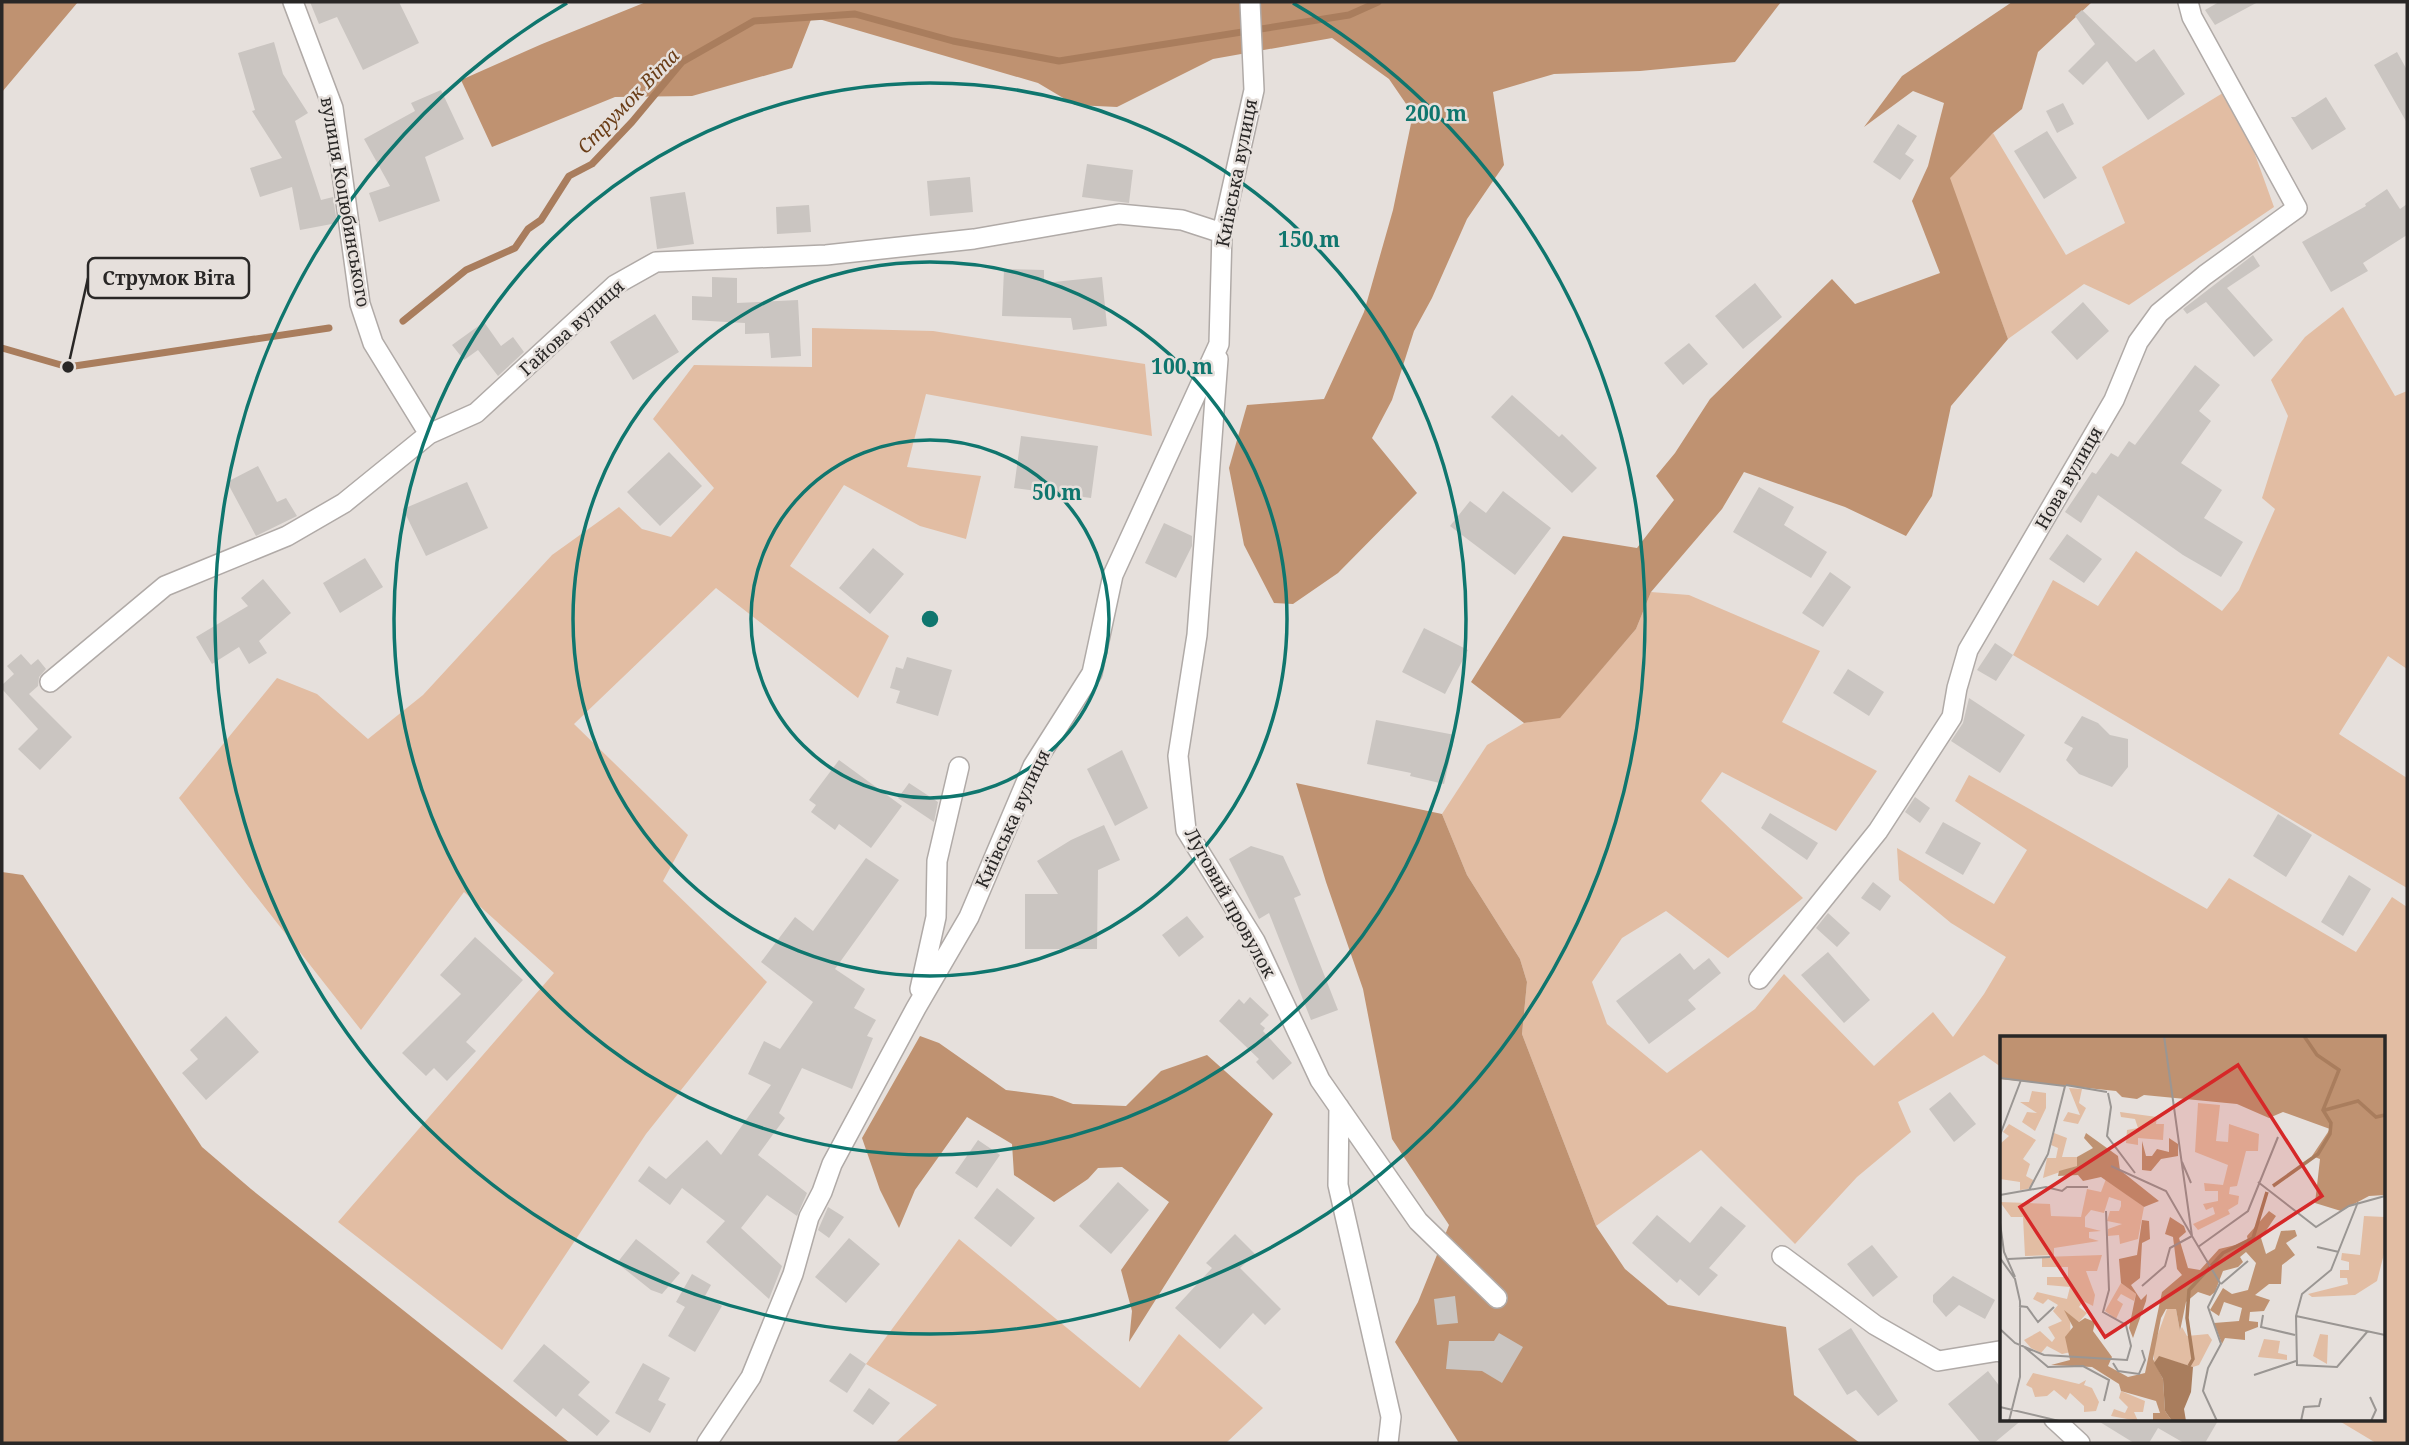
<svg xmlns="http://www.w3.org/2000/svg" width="2409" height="1445" viewBox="0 0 2409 1445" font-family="'Noto Serif',serif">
<rect width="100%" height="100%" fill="#e6e0dc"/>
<path fill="#e2bda3" d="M2231,88L2274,207L2129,305L2084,284L2008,339L1949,178L1993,133L2066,255L2125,223L2102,167Z
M2343,307L2395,396L2407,391V669L2388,656L2339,734L2407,778V888L2013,655L2053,580L2098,606L2136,551L2222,611L2239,590L2275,509L2262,498L2288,416L2271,380L2305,337Z
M812,328L933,331L1145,364L1152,436L926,394L907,467L981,476L966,539L920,526L844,485L790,566L889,636L858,698L716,588L574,724L688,835L663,881L767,982L646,1134L502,1350L338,1222L554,973L464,892L361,1030L179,798L277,678L317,694L368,739L423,695L552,555L619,507L642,529L671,537L714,488L653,419L694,365L812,367Z
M1651,592L1689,595L1820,651L1782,722L1877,771L1836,831L1722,772L1701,801L1803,898L1728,958L1666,911L1622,938L1592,982L1607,1024L1667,1073L1755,1009L1784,974L1874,1066L1933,1012L1953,1037L1984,994L2006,957L1951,923L1899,880L1897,848L1994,904L2027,850L1955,801L1969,775L2207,909L2229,878L2356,952L2392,897L2407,907V1443H2376L2336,1419H2383V1037H2001V1067L1984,1055L1898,1102L1911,1132L1857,1177L1795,1244L1701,1150L1596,1226L1522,1034L1527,982L1520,959L1467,875L1442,814L1487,745L1524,723L1560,717L1636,629Z
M959,1239L1140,1388L1179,1334L1263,1408L1226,1443H895L937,1405L866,1364Z"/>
<path fill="#bf9271" d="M2,2H78L2,92Z
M646,2H1781L1735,62L1640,71L1554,74L1493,92L1504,165L1467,219L1432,298L1414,331L1392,400L1372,438L1417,493L1338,573L1293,604L1274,603L1244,545L1229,468L1247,405L1324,399L1364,312L1393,210L1413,114L1389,79L1332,38L1213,59L1117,107L1075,105L1038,83L812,17L792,68L692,96L615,97L492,147L461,80L542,44Z
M2012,2H2092L2038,52L2022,109L1993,133L1950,178L2008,339L1951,406L1932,496L1906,536L1845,507L1744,472L1722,509L1651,592L1636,629L1560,718L1524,723L1471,682L1563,536L1637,548L1674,500L1656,476L1675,453L1710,399L1832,279L1855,304L1940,273L1912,201L1928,166L1944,103L1913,91L1864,127L1902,76Z
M1296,783L1442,814L1467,875L1520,959L1527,982L1522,1034L1596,1226L1625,1269L1668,1305L1786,1327L1794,1395L1860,1443H1459L1395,1342L1418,1302L1449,1225L1392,1139L1363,989L1326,882Z
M2,872L23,875L202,1147L251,1189L570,1443H2Z
M920,1036L939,1043L1006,1090L1052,1096L1073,1104L1126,1106L1161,1071L1207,1055L1273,1114L1129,1342L1132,1311L1121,1270L1169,1202L1122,1167L1098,1168L1088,1179L1054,1202L1014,1175L1012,1144L967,1117L915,1190L899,1228L880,1190L862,1138Z"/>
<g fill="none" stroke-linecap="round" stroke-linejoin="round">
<path stroke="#a97d5d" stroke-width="7" d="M403,321L466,270L515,248L528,229L541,220L569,176L592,164L632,122L682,62L754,21L855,14L953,41L1059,61L1349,15L1378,2
M2,348L68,367L329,328"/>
</g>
<path fill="#cac5c1" d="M310,2H399L419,43L363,70L337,17L319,24Z
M2219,2H2258L2215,25L2205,10Z
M2082,10L2136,62L2154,49L2185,94L2148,120L2107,61L2083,85L2068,71L2095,44L2075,16Z
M274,42L283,74L308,113L295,121L321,200L333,197L337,223L300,230L292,187L260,197L250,168L282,158L252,111L255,110L238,53Z
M2397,52L2407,70V123L2374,65Z
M441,90L464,139L425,157L440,201L379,222L369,193L390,186L364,139L415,111L411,103Z
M2326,97L2346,129L2312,150L2291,117H2295Z
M2063,103L2074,124L2057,133L2046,111Z
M1898,124L1917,136L1905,154L1914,160L1900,180L1873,162Z
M2047,131L2077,178L2044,199L2014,151Z
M1087,164L1133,170L1129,203L1082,197Z
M970,177L973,212L930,216L927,181Z
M2387,189L2400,209L2407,204V235L2363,263L2368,271L2331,292L2302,242L2366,206L2365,204Z
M685,192L694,244L657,249L650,197Z
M809,205L811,232L777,234L776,207Z
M2253,255L2260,266L2227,288L2273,340L2254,357L2206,302L2187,314L2183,309Z
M1004,269L1044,270V283L1102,277L1107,326L1073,330L1071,318L1002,316Z
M712,277L737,278V303L798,300L801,356L771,358L769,333L745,334V323L692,320V296L712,297Z
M1755,283L1782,317L1743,349L1715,316Z
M2083,302L2109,331L2077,360L2051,332Z
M655,314L679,352L633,380L610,342Z
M484,322L501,346L513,337L524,352L498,376L478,350L464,360L452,345Z
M1689,343L1708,364L1683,385L1664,363Z
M2195,365L2220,385L2199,411L2211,421L2181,463L2222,490L2204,518L2243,542L2221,577L2183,555L2098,495L2081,523L2065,512L2092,472L2096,474L2111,453L2118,457L2129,441L2135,445Z
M1512,395L1559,437L1562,434L1597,468L1572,493L1491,417Z
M1021,436L1098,446L1091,498L1014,488Z
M669,452L702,486L660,526L627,492Z
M258,466L277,502L286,498L297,516L256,536L227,482Z
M467,482L488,528L426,556L403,509Z
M1759,487L1794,507L1784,525L1827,552L1811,578L1733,532Z
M1503,491L1551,528L1515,575L1450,526L1470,501L1486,513Z
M1164,523L1192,536V546L1176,578L1145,563Z
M2067,534L2102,559L2084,583L2049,559Z
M873,548L904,574L870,614L839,588Z
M365,558L383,587L340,613L323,583Z
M1830,572L1851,587L1823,627L1802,613Z
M263,579L291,613L259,641L267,653L249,664L239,647L212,664L196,637L248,606L241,598Z
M1424,628L1468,650L1445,694L1402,672Z
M1995,643L2013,655L1996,681L1977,670Z
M21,654L31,665L38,659L46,669L39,677L38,686L29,694L72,737L40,770L18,749L38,729L2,689V685L14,674L7,666Z
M907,657L952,670L938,716L896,703L900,691L890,688L896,667L903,669Z
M1848,669L1884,692L1869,716L1833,693Z
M1969,698L2025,735L2000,773L1951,741L1963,723Z
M2082,716L2098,723L2110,735L2128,739V767L2112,787L2079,774L2066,760L2073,748L2064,743Z
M1376,720L1455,735L1444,784L1410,776L1411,773L1367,764Z
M1122,750L1148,808L1115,826L1087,769Z
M839,760L902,806L871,848L839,824L835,830L811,812L816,805L809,800Z
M909,783L938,802L934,822L898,798Z
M1915,797L1930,808L1920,823L1905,812Z
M1770,813L1818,843L1807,860L1761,828Z
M2278,814L2312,835L2286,877L2253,856Z
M1943,822L1981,843L1963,875L1925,853Z
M1104,825L1120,860L1098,870L1097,949H1025V894H1058L1037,861L1071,840Z
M1251,846L1283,856L1301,895L1294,898L1338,1010L1311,1020L1269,913L1259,919L1229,859Z
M866,858L899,880L835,969L865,989L854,1008L876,1020L867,1036L873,1038L852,1089L802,1068L779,1113L785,1118L758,1155L807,1193L797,1216L767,1195L741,1228L782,1266L769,1299L706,1242L725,1221L682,1188L670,1205L638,1181L649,1166L666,1179L707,1140L721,1155L771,1085L748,1074L764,1041L780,1049L813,1002L761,962L795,917L813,931Z
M2349,875L2371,889L2343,936L2321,922Z
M1873,882L1891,896L1880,911L1861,898Z
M1828,913L1850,933L1837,947L1816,928Z
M1187,916L1204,937L1179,957L1162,935Z
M475,937L523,980L466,1042L476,1051L447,1081L434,1068L426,1076L402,1053L461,994L440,975Z
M1828,952L1870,1000L1844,1023L1801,975Z
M1680,953L1694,970L1709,958L1721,973L1688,1000L1696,1009L1649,1044L1616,1001Z
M1250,997L1269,1015L1260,1024L1265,1028L1263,1031L1292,1063L1273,1080L1256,1062L1259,1059L1219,1021L1239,999L1244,1004Z
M226,1016L259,1052L206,1100L182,1073L198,1059L190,1050Z
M1950,1092L1976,1124L1954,1142L1929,1109Z
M978,1140L1000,1155L977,1188L955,1173Z
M1118,1182L1149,1210L1111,1254L1079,1226Z
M997,1188L1035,1218L1011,1247L974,1218Z
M1721,1206L1746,1226L1709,1268L1718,1275L1699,1296L1680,1279L1677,1283L1632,1243L1657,1215L1690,1243Z
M828,1207L844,1217L829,1238L818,1230Z
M1235,1234L1255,1254L1240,1268L1281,1309L1265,1325L1253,1313L1220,1349L1175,1308L1212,1268L1206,1263Z
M849,1238L880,1264L846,1303L815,1277Z
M636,1239L680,1273L662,1294L651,1290L617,1263Z
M1872,1245L1898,1277L1873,1297L1847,1264Z
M692,1274L711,1285L705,1296L722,1306L695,1352L668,1336L685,1307L676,1302Z
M1953,1276L1995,1300L1985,1319L1959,1305L1946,1317L1933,1302V1295Z
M1455,1296L1458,1323L1437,1325L1434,1299Z
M1851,1328L1898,1401L1878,1416L1856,1390L1847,1395L1818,1349Z
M1499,1333L1523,1347L1502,1383L1482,1371L1446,1369L1449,1341H1494Z
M544,1344L590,1382L578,1395L610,1421L597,1436L563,1408L556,1417L513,1381Z
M850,1353L866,1364L847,1393L829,1381Z
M643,1363L670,1378L658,1400L666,1404L650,1433L615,1413Z
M1988,1371L2001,1388V1419H2023L1994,1443H1981L1948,1404Z
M869,1388L890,1403L873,1425L853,1411Z
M2095,1419H2219L2205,1443H2184L2158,1428L2149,1443H2134Z"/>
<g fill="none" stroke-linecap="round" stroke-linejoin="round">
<defs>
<path id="street" d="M293,2L333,108L360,304L373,343L429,434
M1218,359L1197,635L1178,756L1186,830L1255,941L1320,1080L1418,1221L1497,1298
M50,682L165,586L287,536L344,503L429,434L476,413L615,285L656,262L826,255L974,239L1119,214L1182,220L1222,233
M1759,979L1878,831L1952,717L1957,688L1968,650L2114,400L2138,342L2159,313L2205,275L2297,208L2192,17L2188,2
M920,989L936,917L937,861L959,767
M1339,1107L1338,1185L1391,1417L1388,1443
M1782,1256L1875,1325L1938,1361L1999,1351L2001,1352
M2054,1419L2080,1443
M707,1443L751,1377L793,1274L809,1217L822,1192L832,1164L916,1008L969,917L1033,766L1092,673L1113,575L1219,344L1222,233L1254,90L1250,2"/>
</defs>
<use href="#street" stroke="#b0aaa7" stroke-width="22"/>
<use href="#street" stroke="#fff" stroke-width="19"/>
</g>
<g fill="none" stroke="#0f766e" stroke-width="3.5">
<circle cx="930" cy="619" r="179"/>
<circle cx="930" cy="619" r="357"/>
<circle cx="930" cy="619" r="536"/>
<path d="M1293 3A715 715 0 1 1 567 3"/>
</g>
<g text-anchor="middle" stroke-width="5" stroke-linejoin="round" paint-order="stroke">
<g font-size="18" fill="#292726" stroke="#e6e0dc">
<text transform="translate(1237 173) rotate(-79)" y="6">Київська вулиця</text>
<text transform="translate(345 202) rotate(80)" y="6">вулиця Коцюбинського</text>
<text transform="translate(572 328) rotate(-42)" y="6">Гайова вулиця</text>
<text transform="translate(2069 478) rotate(-60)" y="6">Нова вулиця</text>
<text transform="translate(1013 819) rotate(-65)" y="6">Київська вулиця</text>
<text transform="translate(1230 903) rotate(61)" y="6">Луговий провулок</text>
</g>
<g font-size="19" font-style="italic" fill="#6a3d17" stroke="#e6e0dc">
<text transform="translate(628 101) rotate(-46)" y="7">Струмок Віта</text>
</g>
</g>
<g transform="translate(2000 1036)">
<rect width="385" height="385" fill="#e6e0dc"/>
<path d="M69,52L82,53L79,67L86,72L78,88L63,85L68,76L80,79ZM32,55L46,57V72L35,95L22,86L27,76L37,77L20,66H29ZM198,67L220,69L216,105L228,106L229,88L259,98L258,115H246L237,150L230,151L229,158L239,160L238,168L228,174L230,178L198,194L193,188L215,178L213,171L206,174L203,168L218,165V155H205L204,147L223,149L228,129L195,116ZM120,76L157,81L156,88H164L163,104L138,102V109L126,107L127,94L138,92L135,83L121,81ZM9,88L36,104L23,123L30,128L26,140L35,145L28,153L20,154V146L0,143V108L9,100L3,96ZM54,97L67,102L62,121H77V130L43,142L47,122H56L58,112L51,109ZM106,143L144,171L138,203L120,208L119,199L108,200V193L122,188L107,185L110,175H119L121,170V165L109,161L104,177L91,174L85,181V191L101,195L89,196V202L99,205L54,212V219L25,220L23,181H11L0,166L50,168L51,180L81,181L87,153L101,156ZM364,180L385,181V214L377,245L355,259L312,261L308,258L348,248L347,242H340V234H349V226L341,224L342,217L360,219ZM102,219L97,235H86L95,259L93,270L83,265L79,271L87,277L79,286L70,280L71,316L62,318L47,310L41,317L31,312L24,304L40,295L52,306L55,302L48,291L62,285L53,275L58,269L48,263L43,268L33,263L37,256L67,263L70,251L47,249V241H68V231H42V221ZM121,247L136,258L134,265L121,258L117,264L123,268L116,283L105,275ZM167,273H176L180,295L182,291L187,300L208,298L212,304L199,329L193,331L159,321L154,327V309ZM320,298L328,299L327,328L313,320ZM264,303L280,305L278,317L287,319V324L258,321ZM33,337L79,348L86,344L84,349L92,352L99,366L96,375L84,376V370L70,357L66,364L54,354L47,360L35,361L32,352L26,349ZM121,355L145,365L143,376H134L138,385L111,380L114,373L125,377L128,371L119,362Z" fill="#e2bda3"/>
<path d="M0,0H385V159L369,160L341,175L315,167L320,123L312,120L330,93L283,76L269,82L237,68L144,59L137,63L122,61L116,55L0,43ZM86,97L118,120L120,134L159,165L144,171L101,141L83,145L78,139L58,140L59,135L77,130V121L93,112L84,102ZM169,102L178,108V120L161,123L151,135L142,134V105L146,120H152L157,113L169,116ZM269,175L276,180L261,202L266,218L275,213L281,195L295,194L297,200L286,207L295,219L282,229L281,248H269L255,259L270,264L264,275L250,276L249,285L258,286V291L245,296V304L225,302L222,308L214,287L239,285L242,272L224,266L219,280L210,274L223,252L232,258L248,254L256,227L246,216L240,221L243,226L238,231L223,235L215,256L210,260L198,256L186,266L180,295L176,273H166L161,282L153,323L163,343L165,375L172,385H153V377H160L156,365L121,355L119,348L92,331L51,329L70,324L65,301L73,291L64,274L79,286L85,282L95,286L93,295L112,321L108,330L128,341L145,337L162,256L182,239L177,233L173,201L165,198L170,181L184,190L186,196L179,202L188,232L200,234L219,213L248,206L247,200ZM142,184L149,185L150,203L142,207L140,242L131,249L141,264L147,258L146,265L133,302L129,292L136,258L121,247L119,223L137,219Z" fill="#bf9271"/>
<path d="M159,320L193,331L191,356L184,373L186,385H172L165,375L163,343L154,327Z" fill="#a97d5d"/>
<path fill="none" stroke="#a97d5d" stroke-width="3.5" d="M325,74L358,65L376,81L385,79M273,150L318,118L330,98L331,87L323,74L339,34L317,19L304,0M189,330L193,323L187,282L189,254L223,217L253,202L267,156"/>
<path fill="none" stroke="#9a9693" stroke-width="2" d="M164,0L192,200L220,247L208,271L221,308L208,332L203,355L217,385M0,42L65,50L48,118L29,154M66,49L107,56M108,57L111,71L107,100L135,137M0,99L21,44M182,126L191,147M111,130L166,155L192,200L170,212L165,230L142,250M258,146L316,191L349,170L385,160M0,159L46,151L62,155L67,151H88M358,166L331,234L302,258L296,280L297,329L337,331L367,296M0,187L4,216L15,241M198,211L248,175L278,101M317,211L339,216M0,222L15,243L20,265V341L9,385M8,223L50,221M221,248L248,225M19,270L27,271L38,286L54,271M263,279L261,291L295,299M296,280L385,299M0,293L15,307L44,319L127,324L131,310L126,289L103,276L109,254L106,175M23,310L48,331L83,330L109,344L104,365M113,327L118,335L139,338L145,324L142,314M254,339L296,325M370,361L376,374L371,385M0,371L59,385M301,385L304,371L319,370L321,362"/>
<path fill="#d62828" fill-opacity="0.15" stroke="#d62828" stroke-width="3.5" d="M238,29L322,160L105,301L20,171Z"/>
<rect width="385" height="385" fill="none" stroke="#292726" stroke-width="3.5"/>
</g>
<circle cx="930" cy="619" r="10" fill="#0f766e" stroke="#e6e0dc" stroke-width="3.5"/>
<g font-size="21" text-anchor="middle" font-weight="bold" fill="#0f766e" stroke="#e6e0dc" stroke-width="5" stroke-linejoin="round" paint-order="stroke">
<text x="1436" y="121">200 m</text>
<text x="1309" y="247">150 m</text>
<text x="1182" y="374">100 m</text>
<text x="1057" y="500">50 m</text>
</g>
<path fill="none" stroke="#292726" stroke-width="2.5" d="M68 367L88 278"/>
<circle fill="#292726" stroke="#e6e0dc" stroke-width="2.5" cx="68" cy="367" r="7"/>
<rect fill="#e6e0dc" stroke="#292726" stroke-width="2.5" x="88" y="258" width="161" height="40" rx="7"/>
<g font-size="19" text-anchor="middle" font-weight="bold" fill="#292726">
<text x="169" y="285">Струмок Віта</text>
</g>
<rect width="2409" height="1445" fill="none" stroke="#292726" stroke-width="7"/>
</svg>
